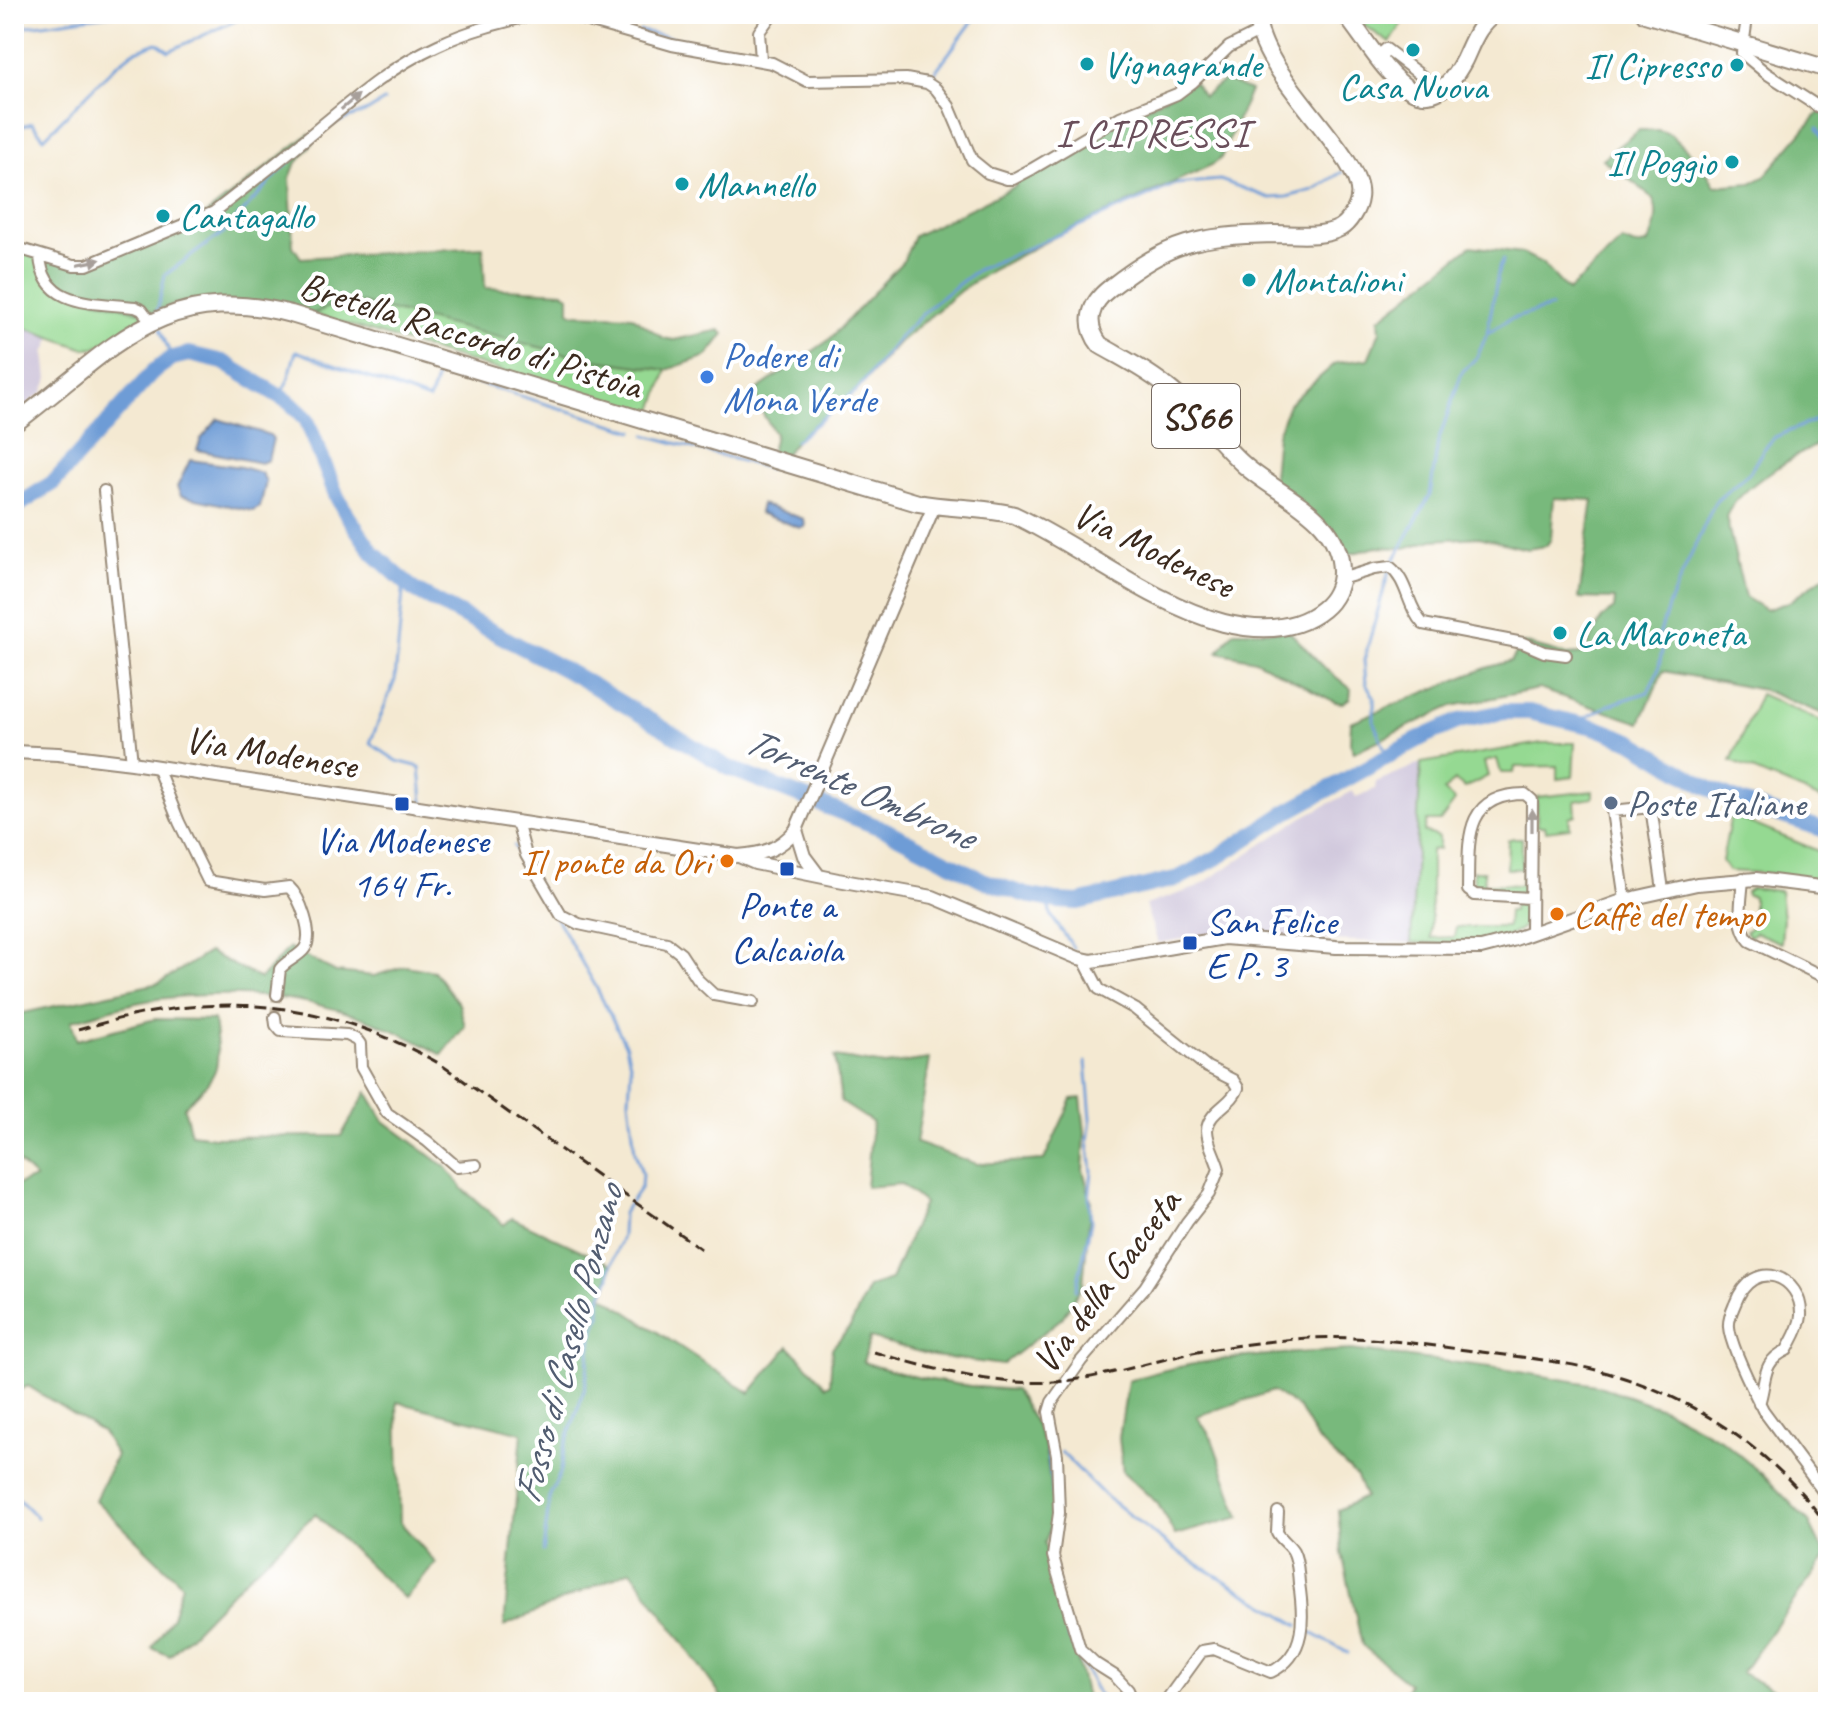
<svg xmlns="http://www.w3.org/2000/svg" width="1842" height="1716" viewBox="0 0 1842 1716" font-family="Caveat,sans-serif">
<rect width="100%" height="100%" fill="#fff"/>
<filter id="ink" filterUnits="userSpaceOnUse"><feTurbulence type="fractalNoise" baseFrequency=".0125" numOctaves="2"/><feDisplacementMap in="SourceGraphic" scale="16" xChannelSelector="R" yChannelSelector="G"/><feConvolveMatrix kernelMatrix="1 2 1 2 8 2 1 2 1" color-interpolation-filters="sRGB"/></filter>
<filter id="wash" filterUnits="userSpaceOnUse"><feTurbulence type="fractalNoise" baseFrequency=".006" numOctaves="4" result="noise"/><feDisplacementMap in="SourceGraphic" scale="32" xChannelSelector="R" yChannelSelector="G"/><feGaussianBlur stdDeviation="1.8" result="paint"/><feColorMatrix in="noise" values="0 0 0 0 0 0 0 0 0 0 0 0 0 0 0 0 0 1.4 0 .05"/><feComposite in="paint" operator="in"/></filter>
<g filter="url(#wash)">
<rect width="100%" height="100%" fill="#f4e9d2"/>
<path fill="#c9bfd7" d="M14,324L52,337L45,353L48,379L43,392L14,414Z
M1421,763L1411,943L1298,939L1238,930L1158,943L1145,905L1196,888L1303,817L1353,791L1356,797L1375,789L1376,782Z"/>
<path fill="#95d992" stroke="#688258" stroke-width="2" d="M1358,14H1402L1401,26L1390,43L1365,26Z
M14,247L147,314L96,348L85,349L14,324Z
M346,299L587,359L667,370L651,416L313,314Z
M1760,694L1828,724V802L1731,761Z
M1542,743H1575L1573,777L1557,779V766L1515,767L1514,773H1501L1497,759L1484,762L1488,776L1465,788L1454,780L1444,791L1455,801L1440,821H1427L1424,832L1439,837V849L1431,850V938L1454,937L1456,927H1507L1508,911H1513L1514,902L1526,907L1523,927C1499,949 1441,943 1411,943L1421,763Z
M1593,791V798L1575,801L1576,815L1569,817L1570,828L1546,831L1545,826H1537V797Z
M1731,815L1828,855V882L1777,874L1729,871L1722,861Z
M1513,838H1522V869H1507L1508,840Z
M1473,871H1484V884L1521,885L1522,874L1528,873L1526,890L1522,893L1475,892Z
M1752,888L1780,891L1783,919L1781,943L1755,932L1750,937L1746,931L1753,926V896L1747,895L1746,892Z"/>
<path fill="#78b97c" stroke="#5a724d" stroke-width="2" d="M1225,80L1250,91L1221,158L1214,164L1062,233L992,270L960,291L895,346L857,390L799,437L780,461L770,458L775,434L763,414L755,391L829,340L904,260L914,236L1016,186L1013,179L1193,82L1204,96Z
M1822,109L1828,110V439C1799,454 1738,486 1726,517L1745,597L1766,610L1789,602L1828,573V716L1763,690L1663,671L1640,723L1539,689L1452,706L1354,752L1350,743L1351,722L1486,668L1511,661L1523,643L1566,655L1583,654L1602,618L1614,609L1615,599L1579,598L1593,500L1554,498L1551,539L1546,546L1527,549L1479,537L1433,540L1405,548L1377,547L1341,556L1334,541L1272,486L1277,434L1289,404L1336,363L1368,359L1380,331L1379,319L1471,246L1522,253L1542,263L1568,291L1622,241L1635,246L1647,244C1654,234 1660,212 1653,200C1647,190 1613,168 1602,159L1639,130H1658L1670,134L1701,163L1715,186L1751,183L1764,177Z
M309,134L313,143L295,165L290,178L293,246L301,258L483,247L485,288L563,292L569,296V311L574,314L632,316L663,338L674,340L720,330L724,334L707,356L667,370L587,359L346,299L313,314L206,300L173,305L147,314L53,287L42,257L90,263L200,219Z
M1234,631H1289L1325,668L1351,689L1350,698L1343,703L1335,702L1255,660L1218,652Z
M289,948L336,972L374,976L406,966L434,971L459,1004L465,1026L442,1055C352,1003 270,987 167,998C135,1001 102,1012 71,1021L77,1040L155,1019L214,1020C220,1070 222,1071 184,1107L191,1134L214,1137L341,1136L367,1092L384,1121L447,1168L463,1189L504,1225L512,1218L612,1265L603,1296L750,1393L789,1346L826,1386L830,1384L832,1348L850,1327L869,1287L891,1280L924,1203L901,1184L866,1187L872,1122L841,1102L835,1057L885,1065L930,1059L916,1143L977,1164L1044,1160L1072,1099L1081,1098L1085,1132L1083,1170L1091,1200L1083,1284L1062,1318L1002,1365L934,1356L870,1338L863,1362C912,1379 963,1387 1015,1390L1035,1423L1045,1447L1055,1513L1045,1543L1051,1577L1069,1624L1087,1702H725L631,1570L504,1626L522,1433L397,1402L400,1522L436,1563L405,1599L315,1514L246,1578L170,1656L152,1648L172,1617L182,1584L95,1500L116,1455L102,1432L28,1386L14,1393V1186L35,1178L14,1158V1015L159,983L209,952L260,979Z
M1351,1350L1490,1367L1596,1385L1662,1408L1720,1439L1762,1474L1809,1522L1826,1557L1741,1673L1797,1702H1401L1409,1684L1362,1645L1342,1553L1338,1510L1365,1497L1357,1477L1316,1438L1299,1408L1273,1391L1197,1416L1212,1439L1240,1517L1175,1535L1158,1504L1123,1472L1119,1438L1128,1381C1199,1356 1276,1354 1351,1350Z"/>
<path fill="#6e9cd6" stroke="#54637a" stroke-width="2" d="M218,419L270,435L273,439L268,460L261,463L197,450L201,439Z
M190,460L241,467L262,473L266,482L260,507L253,511L181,496L177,487Z
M761,504L804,519L805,527L800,528L759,513Z"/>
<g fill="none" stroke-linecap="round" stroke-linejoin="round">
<path stroke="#6e9cd6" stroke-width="3" d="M14,28L114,14
M640,31L742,52
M927,79L929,80L978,14
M329,125L368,111L384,101
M1818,128L1828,149
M14,129L32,123L44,138L113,68L133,52L157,43L169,51L250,14
M157,312L165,275L224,232L287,164L324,130
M160,329L172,358
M1487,334L1499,268L1503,260
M288,380L296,351L429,400L439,371L634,431
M280,396L287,382
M646,435L770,469L774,466
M795,441L857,390L903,333L935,302L977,270L1176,184L1220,180L1270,198L1287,197L1313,190L1342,172
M1392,564L1430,495L1438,442L1462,372L1477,357L1487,334L1508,320L1551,307
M404,581L395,680L370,743L397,761L420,767L423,803
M1579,721L1609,705L1648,692L1658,671L1662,651L1659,636L1669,604L1715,502L1750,472L1763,450L1775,437L1828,415
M1388,757L1374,723V697L1366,683L1364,660L1389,571
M514,846L595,985L626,1046L631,1068L629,1099L635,1152L642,1173L641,1187L623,1213L622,1236L610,1269V1278L600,1299V1315L592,1336L585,1388L564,1448L561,1471L550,1495L543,1551
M1048,899C1048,921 1064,929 1073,948
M1076,1290L1091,1222L1089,1199L1092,1171L1088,1141L1091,1118L1086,1062
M1047,1444L1053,1496
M1061,1452L1104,1495L1177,1552L1299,1625
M14,1494L37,1518
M1051,1536L1054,1507
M1049,1559L1051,1579L1068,1635L1102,1702
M1306,1630L1348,1653"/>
<path stroke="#6e9cd6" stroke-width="16" d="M14,508L54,482L154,371L172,358L189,354L223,362L289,402L306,418L337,497L347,515L373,553L414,590L580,678L729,768L886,830L985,881L1026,895L1057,901L1078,902L1179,878L1220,856L1287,812L1423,737L1459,721L1504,712H1529L1594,727L1631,741L1706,787L1743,803L1828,831"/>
</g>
</g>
<g filter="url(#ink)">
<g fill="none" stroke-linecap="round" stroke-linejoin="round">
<path stroke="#cfc3ae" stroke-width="10" stroke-dasharray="10 5" stroke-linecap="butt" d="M275,1017L277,995"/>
<defs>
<path id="minor" d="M564,14L672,45L772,63L807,81L906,79L927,83L936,89L949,106L972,160L988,173L1007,179H1013L1032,169L1120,117L1177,94L1193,82L1229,47L1259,32
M1744,14L1746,25L1742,53L1766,73L1828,113
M1377,57L1386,49L1427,80
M761,60L759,32L772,14
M14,247L74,265H87L214,212C246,187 278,162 309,136C350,102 389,67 438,45C470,30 503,22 537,14
M40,256C43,308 95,302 135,307L142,310L151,322
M104,491L132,763
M1341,579L1374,569L1390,567C1408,581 1407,607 1423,624L1523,643L1544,652L1566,655
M157,767L179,822L208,881L265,890L289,887C300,897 314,934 305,948C299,957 287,960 280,969L277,995
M517,822L526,855L561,915L579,924L667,943L681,954L698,980L714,995L753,1002
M1743,878C1742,899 1735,925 1750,941L1828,979
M1625,900L1612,811L1651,807L1663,890
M1531,932L1532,800L1525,794C1462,794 1469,843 1468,890L1475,895L1531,898
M1084,960L1099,989L1135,1009L1207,1067L1233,1080L1238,1088C1233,1104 1208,1111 1207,1130C1207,1143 1216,1157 1219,1169L1209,1194L1187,1222L1145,1287L1081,1361L1052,1402L1049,1412L1057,1455L1059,1513L1053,1556L1057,1571L1080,1649L1096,1664L1115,1676L1128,1690L1133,1702
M275,1017L276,1025L281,1031L347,1035L357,1040L360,1044L361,1067L387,1113L427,1141L457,1167L476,1165
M1759,1404C1767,1379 1761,1362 1787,1350C1792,1340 1800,1328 1801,1316C1803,1276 1753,1255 1735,1304C1732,1311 1728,1319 1729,1327C1730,1344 1751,1386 1759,1402L1763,1410L1828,1498
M1165,1702L1202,1651L1214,1649L1271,1672C1307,1655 1304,1616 1299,1583C1298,1573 1298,1560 1293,1551C1289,1544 1281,1540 1277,1532L1278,1512"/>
<path id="tertiary" d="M14,752L58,754L132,763L738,856C764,854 778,850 796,830L934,506
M796,830L804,856L819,876
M741,857L755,863L838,880L933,897L1078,958L1092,961L1224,938L1336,947L1481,948L1512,940L1625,900L1697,884L1756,879L1828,888"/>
<path id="primary" d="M1345,14C1376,51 1420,144 1464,60C1472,43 1478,24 1495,14
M1645,14L1828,69
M14,424C110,353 158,280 291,314L918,503C950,509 982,507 1014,515C1082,547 1152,604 1224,623C1257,631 1295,632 1323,609C1334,600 1341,586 1341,572C1341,516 1280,497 1244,465C1217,441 1196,409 1167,387C1147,370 1122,358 1100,345C1084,324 1089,304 1110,288C1171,241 1197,236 1274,234C1295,234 1321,238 1340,228C1349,223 1358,208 1359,198C1367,157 1253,70 1258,14"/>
</defs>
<use href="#minor" stroke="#988a78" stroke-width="14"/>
<use href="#tertiary" stroke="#988a78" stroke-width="16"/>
<use href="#primary" stroke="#988a78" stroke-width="20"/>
<use href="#minor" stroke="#fff" stroke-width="10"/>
<use href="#tertiary" stroke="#fff" stroke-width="12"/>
<use href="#primary" stroke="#fff" stroke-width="16"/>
<path stroke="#3b2a1e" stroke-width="3" stroke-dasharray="12 6" stroke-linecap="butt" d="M78,1030C209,990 319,996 440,1064L701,1249
M874,1352C932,1369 993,1386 1053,1382C1097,1379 1140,1365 1183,1355C1216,1348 1251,1343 1285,1340C1345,1333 1406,1342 1466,1350C1517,1357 1571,1361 1621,1377C1701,1402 1781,1458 1828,1527"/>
</g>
<defs><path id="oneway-solid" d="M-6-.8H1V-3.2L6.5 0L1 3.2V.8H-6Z" transform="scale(2)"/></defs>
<g fill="#a79f9a">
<use href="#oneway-solid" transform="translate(350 102) rotate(-40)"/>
<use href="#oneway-solid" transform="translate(89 262) rotate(-12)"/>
<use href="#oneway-solid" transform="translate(1532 820) rotate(-90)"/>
</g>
</g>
<g fill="#0f9aa8" stroke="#fff" stroke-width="3">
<circle cx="1413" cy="50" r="8"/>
<circle cx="1087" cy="64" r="8"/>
<circle cx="1737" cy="65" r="8"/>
<circle cx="1732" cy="162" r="8"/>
<circle cx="682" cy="184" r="8"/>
<circle cx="163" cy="216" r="8"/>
<circle cx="1249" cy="280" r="8"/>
<circle cx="1560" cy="633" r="8"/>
</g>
<circle fill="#3f7fe0" stroke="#fff" stroke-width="3" cx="707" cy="377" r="8"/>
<circle fill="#5c6f8a" stroke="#fff" stroke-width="3" cx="1611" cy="803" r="8"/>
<g fill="#1a4fb4" stroke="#fff" stroke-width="3">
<rect x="394" y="796" width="16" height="16" rx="4"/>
<rect x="779" y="861" width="16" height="16" rx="4"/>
<rect x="1182" y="935" width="16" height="16" rx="4"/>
</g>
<g fill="#e8710a" stroke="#fff" stroke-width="3">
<circle cx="727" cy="861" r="8"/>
<circle cx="1557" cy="914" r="8"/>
</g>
<g text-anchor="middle" stroke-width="8" stroke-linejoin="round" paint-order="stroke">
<rect fill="#fff" stroke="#766a62" stroke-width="2" x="1152" y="384" width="88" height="64" rx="6"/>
<g font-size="36" font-weight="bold" fill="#3b2a1e">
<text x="1196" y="429">SS66</text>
</g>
<g font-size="38" fill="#0d838f" stroke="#fff" text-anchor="start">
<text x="1103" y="77">Vignagrande</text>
<text x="1721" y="78" text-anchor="end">Il Cipresso</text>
<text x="1413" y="99" text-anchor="middle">Casa Nuova</text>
<text x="1716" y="175" text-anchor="end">Il Poggio</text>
<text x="698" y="197">Mannello</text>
<text x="179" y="229">Cantagallo</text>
<text x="1265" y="293">Montalioni</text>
<text x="1576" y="646">La Maroneta</text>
</g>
<g font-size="38" fill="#3b2a1e" stroke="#fff">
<text transform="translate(471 335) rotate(17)" y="13">Bretella Raccordo di Pistoia</text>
<text transform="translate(1154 549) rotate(26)" y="13">Via Modenese</text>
<text transform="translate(271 752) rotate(9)" y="13">Via Modenese</text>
<text transform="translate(1106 1281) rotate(-53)" y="13">Via della Gacceta</text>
</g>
<g font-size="38" fill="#366cbe" stroke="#fff" text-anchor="start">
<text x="723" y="368">Podere di<tspan x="723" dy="44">Mona Verde</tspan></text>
</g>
<g font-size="38" fill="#4e5e75" stroke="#fff" text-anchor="start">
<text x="1627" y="816">Poste Italiane</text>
</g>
<g font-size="38" fill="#164399" stroke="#fff">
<text x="402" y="853">Via Modenese<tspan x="402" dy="44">164 Fr.</tspan></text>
<text x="787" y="918">Ponte a<tspan x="787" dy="44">Calcaiola</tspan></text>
<text x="1206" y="934" text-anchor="start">San Felice<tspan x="1206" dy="44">E P. 3</tspan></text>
</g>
<g font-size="38" fill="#c56008" stroke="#fff" text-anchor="end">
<text x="711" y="874">Il ponte da Ori</text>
<text x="1573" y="927" text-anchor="start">Caffè del tempo</text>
</g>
<g font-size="40" letter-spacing="2" fill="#6a4f5b" stroke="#fff">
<text x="1153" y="146">I CIPRESSI</text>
</g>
<g font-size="40" font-style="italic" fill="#525d71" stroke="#fff">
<text transform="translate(860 787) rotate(24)" y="14">Torrente Ombrone</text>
<text transform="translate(567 1344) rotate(-75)" y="14">Fosso di Casello Ponzano</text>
</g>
</g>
<rect width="1842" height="1716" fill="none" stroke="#fff" stroke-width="48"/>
</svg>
